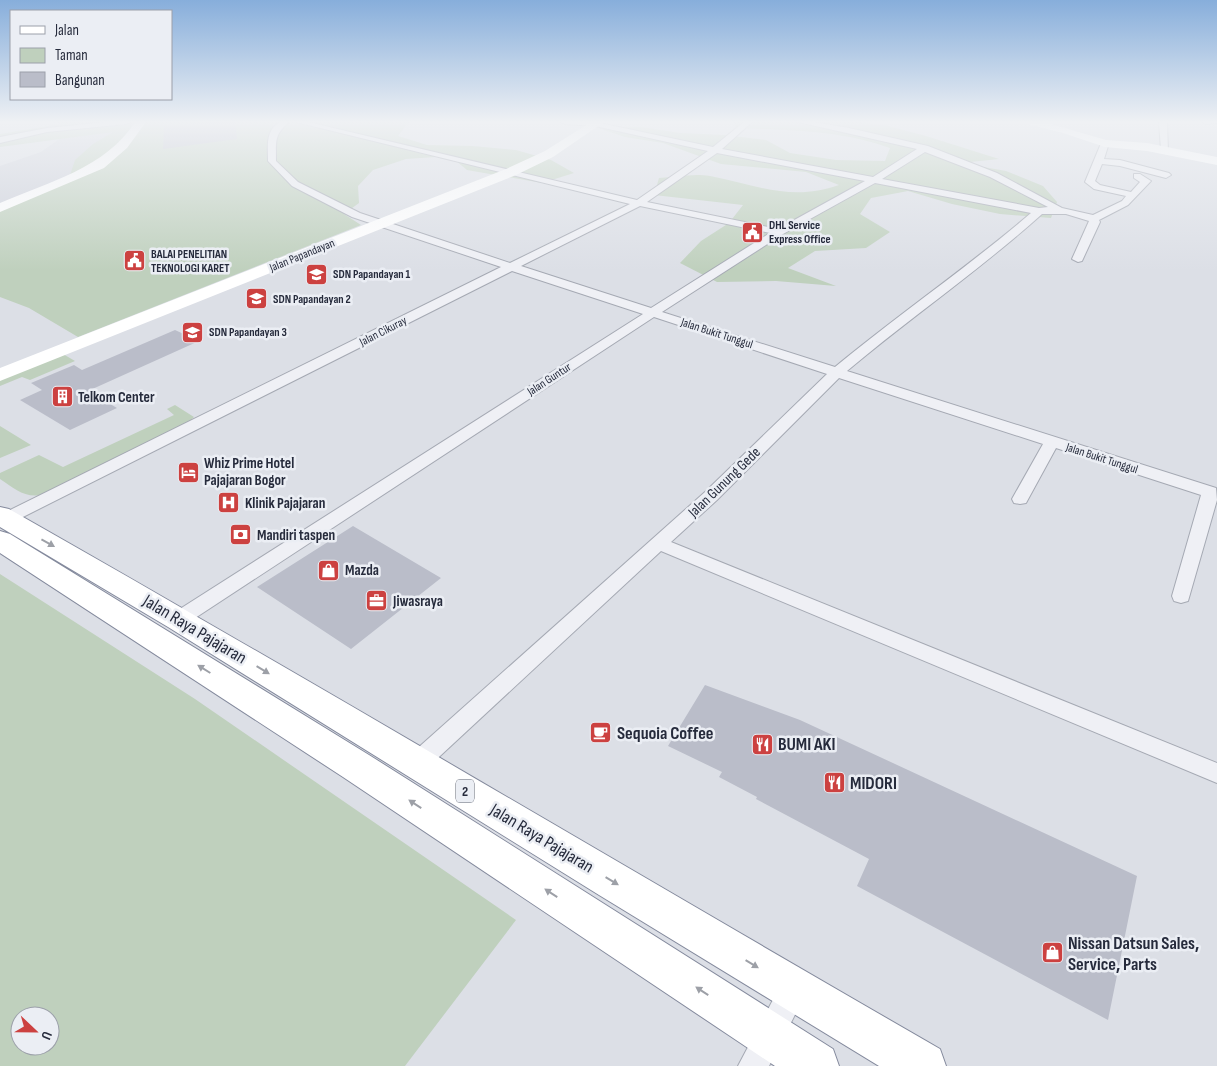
<svg xmlns="http://www.w3.org/2000/svg" width="1217" height="1066" viewBox="0 0 1217 1066" font-family="'Sofia Sans Condensed',sans-serif">
<rect width="100%" height="100%" fill="#dcdfe6"/>
<path fill="#ced1db" d="M52,122H137L110,155L0,209V166L41,152L69,132Z"/>
<path fill="#bfd0bd" fill-rule="evenodd" d="M60,122H411L407,124L398,136L427,145L473,146L516,150L551,160L574,173L542,183L467,170L450,156L406,159L373,170L358,186L359,203L344,214L361,225L78,337L29,308L0,297V207L70,175L75,160L93,144L113,132L0,147V134L60,124Z
M734,122H861L888,126L926,136L999,159L961,163L1006,171L1043,186L1057,202L1051,218L1000,214L952,204L908,191L871,198L860,214L890,232L866,248L815,251L788,268L836,286L776,281L717,282L680,263L701,241L729,223L743,205L654,195L659,178C675,177 694,173 710,176C756,185 792,202 839,185L806,172L721,164L663,143L625,137L598,128L641,127L680,133L724,135L766,140L790,153L836,160L885,161L890,148C842,130 786,130 736,128Z
M63,354L75,361L30,380L22,377L0,386V379Z
M175,405L194,417L188,423L41,495C24,498 14,488 0,479V473L39,455L63,467L174,415L167,409Z
M0,426L31,445L0,458Z
M0,574L195,699L516,920L405,1066H0ZM20,1016H50V1046H20Z"/>
<path fill="#babdc9" d="M211,122H235L237,139L163,149L164,126Z
M175,330L199,341L88,391L117,408L70,430L20,400L42,390L31,383L74,365L82,370Z
M353,526L441,578L351,649L257,587Z
M705,685L800,720L1137,876L1108,1020L857,886L869,859L756,799L757,797L719,777L722,772L668,746Z"/>
<g fill="none" stroke-linecap="round" stroke-linejoin="round">
<defs>
<path id="street" d="M107,122H130L126,124L47,132L0,143V137L47,128Z
M280,122H289C274,135 276,141 276,161L298,182L360,213L510,263L630,204L296,122H308L637,200L708,151L595,126L565,124L561,122H595L713,147L744,122H752L722,149L873,177L917,149L798,122H813L849,128L928,146L997,173L1062,208L1093,215L1122,201L1126,196L1094,189L1085,182L1102,141L1109,143L1104,159L1120,160L1169,173L1171,175L1166,178L1120,166L1102,164L1095,181L1100,185L1131,192L1140,182L1134,178V174H1140L1151,181L1128,205L1099,220L1100,222L1082,261L1078,262L1072,259L1089,221L1066,214H1042C980,270 911,317 847,371L1216,488L1217,500L1188,601L1181,603L1174,601L1172,596L1201,495L1056,448L1026,503L1020,504L1014,503L1012,499L1043,444L839,378L717,500L671,542L1217,763V783L661,551L426,769L418,772L410,769L407,762L410,755L705,492L827,374L654,317L186,624L179,626L172,624L169,619L172,614L643,314L512,271L11,523H0V515L501,267L352,217L292,186L268,161C268,147 265,130 280,122ZM925,152L990,177L1048,207L1039,208L882,179ZM717,153L865,181L778,229L647,202ZM875,183L1031,213C968,267 899,314 835,367L662,312L783,234ZM640,206L770,233L651,308L521,266Z
M1159,122H1167L1168,152L1161,150Z
M1202,122H1217V123L1206,124Z
M794,975L804,979L808,989L769,1066H738L784,979Z"/>
<path id="highway" d="M0,507L9,509C321,686 629,870 940,1049L946,1066H879L599,895L168,627L0,527Z
M0,531L10,534L369,755L833,1049L839,1066H775L343,777L0,553Z"/>
</defs>
<use href="#street" stroke="#a5a9b3" stroke-width="2"/>
<use href="#highway" stroke="#848a9d" stroke-width="2"/>
<use href="#street" fill="#eff0f5" fill-rule="evenodd"/>
<path fill="#fff" fill-rule="evenodd" d="M135,122H146L127,148L104,168L0,212V203C48,182 106,168 135,122Z
M591,122H604L553,157L516,175L0,381V368L506,169L545,151Z
M1025,122H1044L1106,140L1147,143L1217,157V165L1147,151L1105,147L1063,133L1027,124Z"/>
<use href="#highway" fill="#fff" fill-rule="evenodd"/>
</g>
<defs><path id="oneway-solid" d="M-6-.8H1V-3.2L6.5 0L1 3.2V.8H-6Z" transform="scale(1.25)"/></defs>
<g fill="#9da0a7">
<use href="#oneway-solid" transform="translate(48 543) rotate(29)"/>
<use href="#oneway-solid" transform="translate(204 669) rotate(-148)"/>
<use href="#oneway-solid" transform="translate(263 670) rotate(31)"/>
<use href="#oneway-solid" transform="translate(415 804) rotate(-147)"/>
<use href="#oneway-solid" transform="translate(612 881) rotate(31)"/>
<use href="#oneway-solid" transform="translate(551 893) rotate(-147)"/>
<use href="#oneway-solid" transform="translate(752 964) rotate(31)"/>
<use href="#oneway-solid" transform="translate(702 991) rotate(-147)"/>
</g>
<linearGradient id="sky" x2="0" y2="1"><stop stop-color="#87aedb"/><stop offset="0.45" stop-color="#eff1f4"/><stop offset="1" stop-color="#eff1f4" stop-opacity="0"/></linearGradient>
<rect width="1217" height="271" fill="url(#sky)"/>
<defs>
<symbol id="civic-square" viewBox="-11 -11 22 22"><rect x="-9" y="-9" width="18" height="18" rx="4" fill="#cc4140" stroke="#ebeef4"/><path d="M-.6-6.5H3V-4.5H.6V-3L4-1V1h2V6H-6V1h2V-1L-.6-3ZM-1.2 2.5V6h2.4V2.5Z" fill="#fff"/></symbol>
<symbol id="school-square" viewBox="-11 -11 22 22"><rect x="-9" y="-9" width="18" height="18" rx="4" fill="#cc4140" stroke="#ebeef4"/><path d="M0-5L7-2L0 1L-7-2ZM-4 1L0 2.5L4 1V4Q0 6-4 4Z" fill="#fff"/></symbol>
<symbol id="building-square" viewBox="-11 -11 22 22"><rect x="-9" y="-9" width="18" height="18" rx="4" fill="#cc4140" stroke="#ebeef4"/><path d="M-4-6H4V6H1V3H-1V6H-4ZM-2.5-4.3h1.7v1.8h-1.7ZM.8-4.3h1.7v1.8H.8ZM-2.5-1h1.7V.8h-1.7ZM.8-1h1.7V.8H.8Z" fill="#fff"/></symbol>
<symbol id="hotel-square" viewBox="-11 -11 22 22"><rect x="-9" y="-9" width="18" height="18" rx="4" fill="#cc4140" stroke="#ebeef4"/><path d="M-6-4.5h1.5V1H6V5H4.5V3h-9V5H-6ZM-4 0a1.8 1.8 0 1 1 3.6 0ZM.5 0V-2.5h3Q6-2.5 6 0Z" fill="#fff"/></symbol>
<symbol id="hospital-square" viewBox="-11 -11 22 22"><rect x="-9" y="-9" width="18" height="18" rx="4" fill="#cc4140" stroke="#ebeef4"/><path d="M-5-5h3v3.5h4V-5h3V5h-3V1.5h-4V5h-3Z" fill="#fff"/></symbol>
<symbol id="bank-square" viewBox="-11 -11 22 22"><rect x="-9" y="-9" width="18" height="18" rx="4" fill="#cc4140" stroke="#ebeef4"/><path d="M-6-4H6V4H-6ZM0-2.3a2.3 2.3 0 1 0 0 4.6a2.3 2.3 0 1 0 0-4.6Z" fill="#fff"/></symbol>
<symbol id="shop-square" viewBox="-11 -11 22 22"><rect x="-9" y="-9" width="18" height="18" rx="4" fill="#cc4140" stroke="#ebeef4"/><path d="M-5-2.5h2.3a2.7 3.5 0 0 1 5.4 0H5L5.5 6h-11ZM-1.5-2.5h3a1.5 2.3 0 0 0-3 0Z" fill="#fff"/></symbol>
<symbol id="office-square" viewBox="-11 -11 22 22"><rect x="-9" y="-9" width="18" height="18" rx="4" fill="#cc4140" stroke="#ebeef4"/><path d="M-6-3h4V-5.5h4V-3h4V5H-6ZM-1-4.5V-3h2v-1.5ZM-6 0V1H6V0Z" fill="#fff"/></symbol>
<symbol id="cafe-square" viewBox="-11 -11 22 22"><rect x="-9" y="-9" width="18" height="18" rx="4" fill="#cc4140" stroke="#ebeef4"/><path d="M-5.5-4.5H6V0H3Q3 3.5 0 3.5H-2.5Q-5.5 3.5-5.5 0ZM3-3.2v2h1.7v-2ZM-6 4.5H4V6H-6Z" fill="#fff"/></symbol>
<symbol id="restaurant-square" viewBox="-11 -11 22 22"><rect x="-9" y="-9" width="18" height="18" rx="4" fill="#cc4140" stroke="#ebeef4"/><path d="M-5-6h1v4h1v-4h1v4h1v-4h1v5L-1.5 .5V6h-2V.5L-5-1ZM5-6V6H3V1.5H1.5Q1.5-4 5-6Z" fill="#fff"/></symbol>
</defs>
<g fill-rule="evenodd">
<use href="#civic-square" x="740" y="220" width="25" height="25"/>
<use href="#civic-square" x="122" y="248" width="25" height="25"/>
<use href="#school-square" x="304" y="262" width="25" height="25"/>
<use href="#school-square" x="244" y="286" width="25" height="25"/>
<use href="#school-square" x="180" y="320" width="25" height="25"/>
<use href="#building-square" x="50" y="384" width="25" height="25"/>
<use href="#hotel-square" x="176" y="460" width="25" height="25"/>
<use href="#hospital-square" x="216" y="490" width="25" height="25"/>
<use href="#bank-square" x="228" y="522" width="25" height="25"/>
<use href="#shop-square" x="316" y="558" width="25" height="25"/>
<use href="#office-square" x="364" y="588" width="25" height="25"/>
<use href="#cafe-square" x="588" y="720" width="25" height="25"/>
<use href="#restaurant-square" x="750" y="732" width="25" height="25"/>
<use href="#restaurant-square" x="822" y="770" width="25" height="25"/>
<use href="#shop-square" x="1040" y="940" width="25" height="25"/>
</g>
<g text-anchor="middle" stroke-width="5" stroke-linejoin="round" paint-order="stroke">
<g font-size="12" font-weight="bold" fill="#262b3c" stroke="#ebeef4" text-anchor="start">
<text x="769" y="229">DHL Service<tspan x="769" dy="14">Express Office</tspan></text>
<text x="151" y="258">BALAI PENELITIAN<tspan x="151" dy="14">TEKNOLOGI KARET</tspan></text>
<text x="333" y="278">SDN Papandayan 1</text>
<text x="273" y="303">SDN Papandayan 2</text>
<text x="209" y="336">SDN Papandayan 3</text>
</g>
<g font-size="12" fill="#262b3c" stroke="#ebeef4">
<text transform="translate(302 255) rotate(-22)" y="4">Jalan Papandayan</text>
<text transform="translate(383 331) rotate(-27)" y="4">Jalan Cikuray</text>
<text transform="translate(717 333) rotate(18)" y="4">Jalan Bukit Tunggul</text>
<text transform="translate(549 379) rotate(-33)" y="4">Jalan Guntur</text>
<text transform="translate(1102 458) rotate(18)" y="4">Jalan Bukit Tunggul</text>
</g>
<rect fill="#ebeef4" stroke="#616673" stroke-width="1" x="456" y="779.5" width="18" height="23" rx="4"/>
<g font-size="14" font-weight="bold" fill="#262b3c">
<text x="465" y="796">2</text>
</g>
<g font-size="15" font-weight="bold" fill="#262b3c" stroke="#ebeef4" text-anchor="start">
<text x="78" y="402">Telkom Center</text>
<text x="204" y="468">Whiz Prime Hotel<tspan x="204" dy="17">Pajajaran Bogor</tspan></text>
<text x="245" y="508">Klinik Pajajaran</text>
<text x="257" y="540">Mandiri taspen</text>
<text x="345" y="575">Mazda</text>
<text x="393" y="606">Jiwasraya</text>
</g>
<g font-size="15" fill="#262b3c" stroke="#ebeef4">
<text transform="translate(724 482) rotate(-44)" y="5">Jalan Gunung Gede</text>
</g>
<g font-size="18" fill="#262b3c" stroke="#ebeef4">
<text transform="translate(195 629) rotate(31)" y="6">Jalan Raya Pajajaran</text>
<text transform="translate(542 838) rotate(31)" y="6">Jalan Raya Pajajaran</text>
</g>
<g font-size="18" font-weight="bold" fill="#262b3c" stroke="#ebeef4" text-anchor="start">
<text x="617" y="739">Sequoia Coffee</text>
<text x="778" y="750">BUMI AKI</text>
<text x="850" y="789">MIDORI</text>
<text x="1068" y="949">Nissan Datsun Sales,<tspan x="1068" dy="21">Service, Parts</tspan></text>
</g>
</g>
<rect x="10" y="10" width="162" height="90" fill="#ebeef4" stroke="#9ca0aa"/>
<rect x="20" y="26" width="25" height="8" fill="#ffffff" stroke="#9ca0aa"/>
<text x="55" y="35" font-size="15" fill="#262b3c">Jalan</text>
<rect x="20" y="48" width="25" height="15" fill="#bfd0bd" stroke="#9ca0aa"/>
<text x="55" y="60" font-size="15" fill="#262b3c">Taman</text>
<rect x="20" y="72" width="25" height="15" fill="#babdc9" stroke="#9ca0aa"/>
<text x="55" y="85" font-size="15" fill="#262b3c">Bangunan</text>
<g transform="translate(35 1031) rotate(112)"><circle r="24" fill="#ebeef4" stroke="#9ca0aa"/>
<path d="M0-4L9 19L0 12L-9 19Z" fill="#cc4140"/>
<text y="-8" font-size="14" font-weight="bold" text-anchor="middle" fill="#262b3c">U</text>
</g>
</svg>
